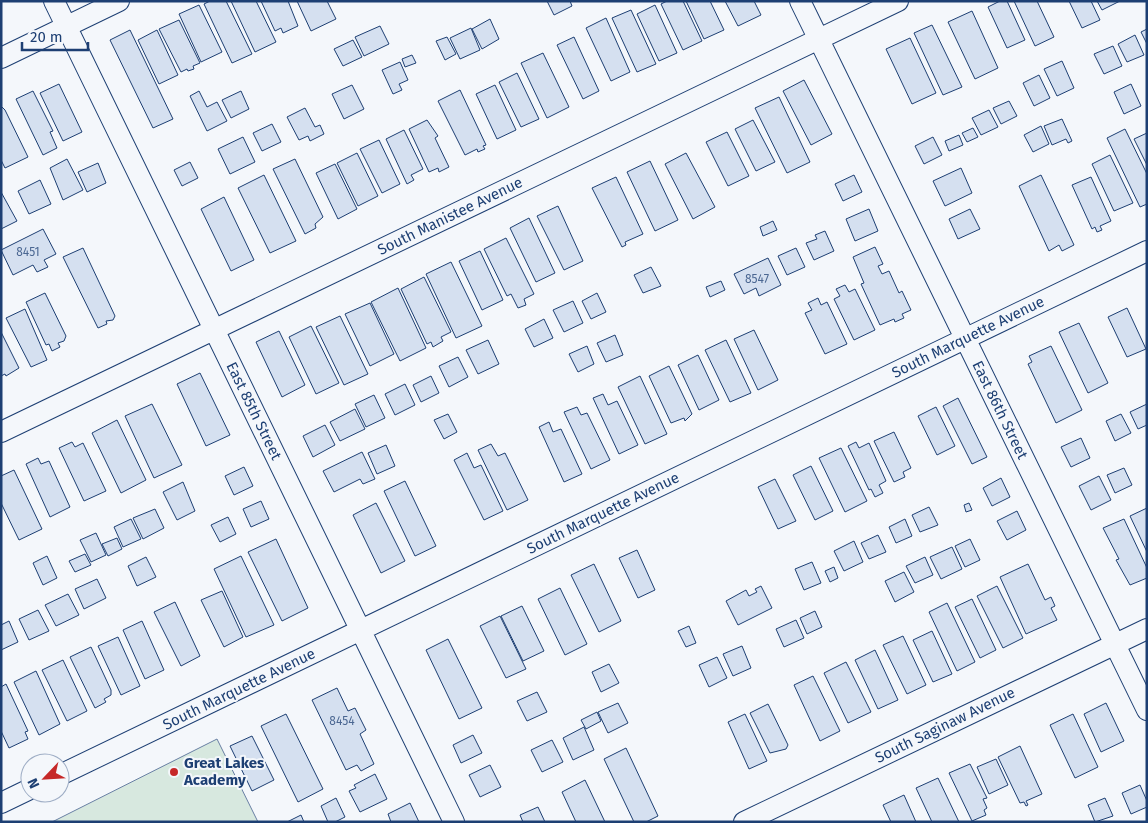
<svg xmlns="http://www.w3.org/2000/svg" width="1148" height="823" viewBox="0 0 1148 823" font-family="'Fira Sans',sans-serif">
<rect width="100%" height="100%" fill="#f4f7fb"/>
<path fill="#d7e8df" stroke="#687fa3" d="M217,739L258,822H52Z"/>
<path fill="#d5e0f0" stroke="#1d3f73" d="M210,1H226L252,54L232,63L204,4Z
M231,1H256L276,42L255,52Z
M261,1H288L298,26L283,33L281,28L275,31Z
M297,1H327L336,19L311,31Z
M547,1H570L572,6L554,15Z
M667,1H683L702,41L683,50L661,4Z
M686,1H710L724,30L704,39Z
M725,1H754L761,15L738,26Z
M1000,1H1007L1025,40L1007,48L988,7Z
M1014,1H1037L1054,37L1035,46Z
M1069,1H1091L1100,20L1082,28Z
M1097,1H1120L1102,10Z
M199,5L222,52L201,62L179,14Z
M655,5L677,53L659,61L637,14Z
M631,10L656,64L637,72L612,18Z
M972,11L998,68L975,79L948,22Z
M606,18L630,72L611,81L586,28Z
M490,19L499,39L482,49L472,29Z
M179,20L200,63L193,66L194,69L188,71L187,69L181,72L159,29Z
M932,25L962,87L943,95L914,33Z
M380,26L389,44L364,56L355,37Z
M471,28L480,50L460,59L450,38Z
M1147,29V44L1141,32Z
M130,30L173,119L153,128L110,40Z
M157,30L178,75L159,84L138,40Z
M1135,35L1144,55L1127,62L1118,44Z
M447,37L456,54L445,60L436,41Z
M574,37L599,91L583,99L557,45Z
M910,38L936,93L912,104L886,49Z
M353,40L362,57L343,66L334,49Z
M1113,46L1122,66L1104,74L1094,54Z
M543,53L569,107L547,118L521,63Z
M412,55L416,63L405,67L402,59Z
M1062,61L1074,88L1057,96L1044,69Z
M400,62L408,80L399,84L402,90L393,94L382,70Z
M517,73L539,119L521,127L499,82Z
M1039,75L1050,98L1034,106L1023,83Z
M804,80L832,134L811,145L783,91Z
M59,84L82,132L63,141L40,93Z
M1131,84L1141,106L1124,114L1114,92Z
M352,85L364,109L344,119L332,94Z
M495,85L516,130L497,139L476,94Z
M460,90L486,145L483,146L485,149L478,152L477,149L465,155L438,101Z
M33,91L53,131L50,132L57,148L43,155L16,99Z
M199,91L207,107L217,102L227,121L207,131L190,96Z
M241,91L249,109L231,118L222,100Z
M779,97L810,162L787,173L755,108Z
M1009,101L1017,116L1001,124L993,108Z
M1,106L5,110L28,157L5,168L1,160Z
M305,108L315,127L320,125L324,134L310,141L308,136L299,140L287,117Z
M989,110L998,127L981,135L972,118Z
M1062,119L1072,141L1068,143L1066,139L1052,145L1044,126Z
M427,120L438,136L435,138L449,167L439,172L438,168L429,172L409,129Z
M753,120L775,162L756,171L735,129Z
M272,124L281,142L262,151L253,133Z
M1041,126L1049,144L1033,152L1024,135Z
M973,128L978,137L967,142L962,133Z
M1125,129L1147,174V204L1140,207L1107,138Z
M404,130L423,169L411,175L414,180L407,184L386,139Z
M727,132L749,176L728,186L706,142Z
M1147,133V165L1134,139Z
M959,135L963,145L949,151L945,141Z
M243,137L255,162L230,174L218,149Z
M933,137L942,155L924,164L915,146Z
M379,140L400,184L382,193L360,149Z
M357,153L378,196L358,206L337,163Z
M686,153L715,207L693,219L665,164Z
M1110,155L1133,203L1114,211L1092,164Z
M67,159L83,190L63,200L50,168Z
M295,159L323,217L315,224L316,228L305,234L273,169Z
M650,161L678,220L655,231L627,172Z
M190,162L198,178L182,186L174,170Z
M98,163L106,183L87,192L78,172Z
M335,164L357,209L338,219L316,173Z
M961,168L972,193L945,206L933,181Z
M264,175L296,241L270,253L238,188Z
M854,175L862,192L843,201L835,184Z
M1041,175L1074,245L1062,251L1059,245L1049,251L1019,186Z
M616,177L643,234L625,242L626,245L622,247L592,188Z
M1091,177L1111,221L1100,226L1102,230L1097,232L1095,227L1092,229L1072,185Z
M40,180L51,204L29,214L18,191Z
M1,192L17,221L1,229Z
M224,197L254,260L231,271L201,209Z
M558,206L583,261L564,270L537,216Z
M869,209L878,231L855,241L846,219Z
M970,209L980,229L958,239L949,219Z
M529,218L555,273L536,282L510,228Z
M773,221L777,230L763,236L760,227Z
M43,229L56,254L44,260L48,267L37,272L33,265L13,275L1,250Z
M825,231L834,251L814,260L806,243L817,239L815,235Z
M506,238L534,294L524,299L526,305L518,308L511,294L507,296L484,249Z
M875,247L883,264L878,266L882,274L889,271L899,293L902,291L911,310L902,314L904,318L895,322L894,319L880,325L861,284L864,283L853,257Z
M83,248L115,316L113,320L106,321L107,324L98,328L63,257Z
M796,248L805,267L787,275L778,256Z
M480,251L503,300L482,310L459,261Z
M768,258L781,285L759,296L756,288L744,294L734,274Z
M451,262L482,326L456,338L426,274Z
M651,267L661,286L643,293L634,275Z
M424,277L451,332L441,337L443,341L433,347L431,342L427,344L401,289Z
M721,281L725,290L710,297L706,287Z
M845,285L849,292L855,289L875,330L854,340L834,299L840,296L836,289Z
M398,288L426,348L400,361L371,302Z
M45,293L66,336L64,341L58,343L60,347L52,351L49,344L46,345L26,302Z
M597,293L606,312L591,319L582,301Z
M818,298L821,305L827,302L847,344L825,354L805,313L812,310L808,303Z
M573,301L583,323L564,332L553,310Z
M370,303L394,354L370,366L345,314Z
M1127,308L1146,349L1127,357L1108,317Z
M25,309L47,360L31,367L6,318Z
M340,316L368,374L344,385L316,327Z
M544,319L553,338L534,347L525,329Z
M1079,323L1108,383L1088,393L1059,332Z
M311,326L339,383L316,394L289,337Z
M754,330L778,380L758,390L734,339Z
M279,331L305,385L282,397L256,342Z
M1,332L19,368L6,376L5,374L1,376Z
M615,335L623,355L606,362L597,343Z
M488,340L499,364L478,374L466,350Z
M726,340L751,393L730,402L705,350Z
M587,346L594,364L578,372L569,354Z
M1051,346L1082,410L1056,423L1028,364L1032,362L1029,356Z
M698,355L719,400L699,410L678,365Z
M458,357L468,377L449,387L439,366Z
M669,366L692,414L685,421L684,418L671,423L649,376Z
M200,373L230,435L206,446L177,384Z
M431,376L439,393L421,402L413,385Z
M640,376L667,434L645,444L618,387Z
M405,384L415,405L395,415L385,394Z
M603,394L608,405L617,401L638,445L619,454L593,398Z
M374,395L385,418L366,427L355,404Z
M958,398L987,457L972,464L943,406Z
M152,404L182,465L154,478L125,416Z
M1147,404V425L1138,429L1130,412Z
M577,407L581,415L587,413L610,460L591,469L564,412Z
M936,407L955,446L937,455L918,416Z
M355,409L365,429L340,441L330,422Z
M448,414L457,432L444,439L434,420Z
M1121,414L1131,433L1115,441L1106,421Z
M117,420L146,480L121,493L92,433Z
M549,422L553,432L561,429L582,474L564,482L539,427Z
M325,425L335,445L313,457L303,436Z
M894,432L911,468L903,472L905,477L894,482L874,441Z
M1081,438L1090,458L1071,467L1061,447Z
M72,442L75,447L83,443L106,491L84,501L59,448Z
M856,442L859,448L869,443L886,481L879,485L883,493L875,497L871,489L869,490L848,446Z
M491,444L498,456L505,453L528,500L507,510L478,450Z
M386,445L395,466L377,474L368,453Z
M841,448L867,501L845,512L819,458Z
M362,452L375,479L363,484L360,479L334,492L323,471Z
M467,453L474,468L481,465L503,511L484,520L454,460Z
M38,458L41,464L49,461L70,507L50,517L26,464Z
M811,466L833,511L815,520L793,475Z
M244,467L253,486L234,495L225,476Z
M1124,468L1132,485L1115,493L1107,475Z
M14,470L42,529L19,540L1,503V476Z
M1099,476L1111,500L1091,510L1079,486Z
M1001,478L1010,497L992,506L983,488Z
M775,479L796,521L778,529L758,487Z
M405,481L436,546L415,556L384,491Z
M183,482L195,511L177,520L163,492Z
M261,501L269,519L251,527L243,509Z
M376,503L405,561L381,573L353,515Z
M969,503L972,510L966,512L964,505Z
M929,507L938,525L920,532L912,515Z
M1147,508V552L1130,516Z
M155,509L164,528L143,539L133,518Z
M1017,511L1026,530L1007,540L997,521Z
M228,517L236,534L220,542L211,525Z
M131,519L141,539L123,547L114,527Z
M905,519L912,536L896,543L889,527Z
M1124,519L1147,568V578L1130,585L1116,560L1119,559L1103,528Z
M96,533L106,555L91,562L80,540Z
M878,535L886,552L869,559L861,543Z
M117,538L122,549L108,556L102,544Z
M276,539L308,608L282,621L248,552Z
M970,539L980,560L965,567L955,546Z
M854,541L863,562L844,571L834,551Z
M952,547L962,569L941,579L930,557Z
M637,550L655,590L638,598L619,558Z
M85,554L91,565L75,572L69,561Z
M47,556L57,578L43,585L33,563Z
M241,556L274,625L246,637L214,569Z
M146,557L156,577L137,586L128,566Z
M925,557L933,575L915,583L906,566Z
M812,562L821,583L804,590L795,569Z
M594,564L621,621L599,632L571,575Z
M1028,564L1045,600L1051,597L1055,606L1051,608L1057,620L1026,634L1000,577Z
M834,567L838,578L830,582L825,571Z
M904,572L914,592L895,602L885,581Z
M97,579L106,598L84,609L75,589Z
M761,586L772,608L738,625L726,601L746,590L749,596L757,592L755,589Z
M997,586L1023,638L1003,648L977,596Z
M560,588L587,644L565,655L538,599Z
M222,591L243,637L224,647L201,600Z
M68,594L79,615L56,626L45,605Z
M972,599L996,650L980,658L955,607Z
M175,602L200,656L181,666L154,612Z
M947,603L975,662L957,671L929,612Z
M522,606L544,651L523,661L501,616Z
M38,610L49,631L29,640L19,619Z
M815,611L822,627L807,634L800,618Z
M500,616L526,669L506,678L480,626Z
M796,620L804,638L784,647L776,629Z
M9,621L18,642L1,650V625Z
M142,621L164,670L145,679L123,630Z
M689,626L696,643L686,647L678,631Z
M932,631L952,674L933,682L913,640Z
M903,636L926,685L907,694L883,645Z
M118,637L140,686L121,695L98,646Z
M448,639L482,708L459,719L426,650Z
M742,646L751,668L733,676L723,654Z
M91,647L111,690V695L104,699L106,702L95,708L70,657Z
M875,650L898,700L878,709L855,660Z
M717,657L727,678L709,687L699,665Z
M63,660L87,711L67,721L42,670Z
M846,662L871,712L848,723L824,673Z
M609,664L619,683L601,692L592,672Z
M36,671L60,724L39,735L14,682Z
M813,676L840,731L820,741L794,685Z
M6,684L28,731L25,732L28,739L9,748L1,731V687Z
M337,688L348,711L355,708L366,730L360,734L374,764L361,771L357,765L346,770L312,700Z
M537,692L547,712L527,721L517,701Z
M618,703L628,723L608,733L598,712Z
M1106,703L1124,741L1101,752L1084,714Z
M768,704L788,745L786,749L770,753L750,713Z
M597,712L601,721L586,729L581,720Z
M286,714L323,789L298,802L261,726Z
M745,714L767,761L749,769L728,722Z
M1073,714L1098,767L1075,778L1050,725Z
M584,727L594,750L573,760L563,738Z
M473,735L482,753L461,763L453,745Z
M252,736L274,780L252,791L230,746Z
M552,740L563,762L542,772L531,750Z
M1020,746L1042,794L1026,801L1028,805L1026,806L1024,802L1020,803L998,757Z
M626,748L658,816L646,822H634L604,759Z
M996,759L1008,785L989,794L977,767Z
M970,764L987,798L983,799L987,808L984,810L986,815L972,821L949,773Z
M490,765L501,787L480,797L469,775Z
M375,774L387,799L360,812L349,791L356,788L354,785Z
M938,778L959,822H932L916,788Z
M585,780L605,822H576L562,792Z
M1140,785L1147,801V807L1131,814L1122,793Z
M904,795L916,822H891L883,805Z
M336,798L345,817L335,822H328L321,806Z
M1105,798L1113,816L1095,822L1088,805Z
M410,803L419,822H391L388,814Z
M538,807L545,822H523L520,815Z
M301,815L304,822H287Z"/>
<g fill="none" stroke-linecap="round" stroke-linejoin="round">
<defs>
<path id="minor" d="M54,1L454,822
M800,1L1147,710
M1,58L119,1
M1,432L898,1
M60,775L1147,251
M1,803L30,789
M744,822L1147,629"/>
</defs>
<use href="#minor" stroke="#1d3f73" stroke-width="22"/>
<use href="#minor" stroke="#f4f7fb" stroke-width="20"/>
</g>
<circle fill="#c62828" stroke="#f4f7fb" stroke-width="2" cx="174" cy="772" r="5"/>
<g text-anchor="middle" stroke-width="4" stroke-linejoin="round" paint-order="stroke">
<g font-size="12" fill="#4b6792">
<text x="28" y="256">8451</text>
<text x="757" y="283">8547</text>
<text x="342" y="725">8454</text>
</g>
<g font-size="15" fill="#1d3f73" stroke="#f4f7fb">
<text transform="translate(450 216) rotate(-26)" y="5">South Manistee Avenue</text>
<text transform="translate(968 337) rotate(-26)" y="5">South Marquette Avenue</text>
<text transform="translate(1000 410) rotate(64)" y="5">East 86th Street</text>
<text transform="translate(254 411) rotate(64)" y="5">East 85th Street</text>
<text transform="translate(603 513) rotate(-26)" y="5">South Marquette Avenue</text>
<text transform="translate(239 689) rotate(-26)" y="5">South Marquette Avenue</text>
<text transform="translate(945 725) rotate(-26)" y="5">South Saginaw Avenue</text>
</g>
<g font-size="15" font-weight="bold" fill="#1d3f73" stroke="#f4f7fb" text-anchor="start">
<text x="184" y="768">Great Lakes<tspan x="184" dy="17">Academy</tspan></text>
</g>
</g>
<rect width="1148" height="823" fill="none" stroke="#1d3f73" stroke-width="5"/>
<g transform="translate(45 778) rotate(245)"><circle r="24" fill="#f4f7fb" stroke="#9eadc5"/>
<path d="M0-4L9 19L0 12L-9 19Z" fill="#c62828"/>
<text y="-8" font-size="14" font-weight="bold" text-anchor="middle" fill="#1d3f73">N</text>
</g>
<path d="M22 42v8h66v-8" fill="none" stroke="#1d3f73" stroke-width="2.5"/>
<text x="30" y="42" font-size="15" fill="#1d3f73" stroke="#f4f7fb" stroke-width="4" paint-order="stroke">20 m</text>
</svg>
